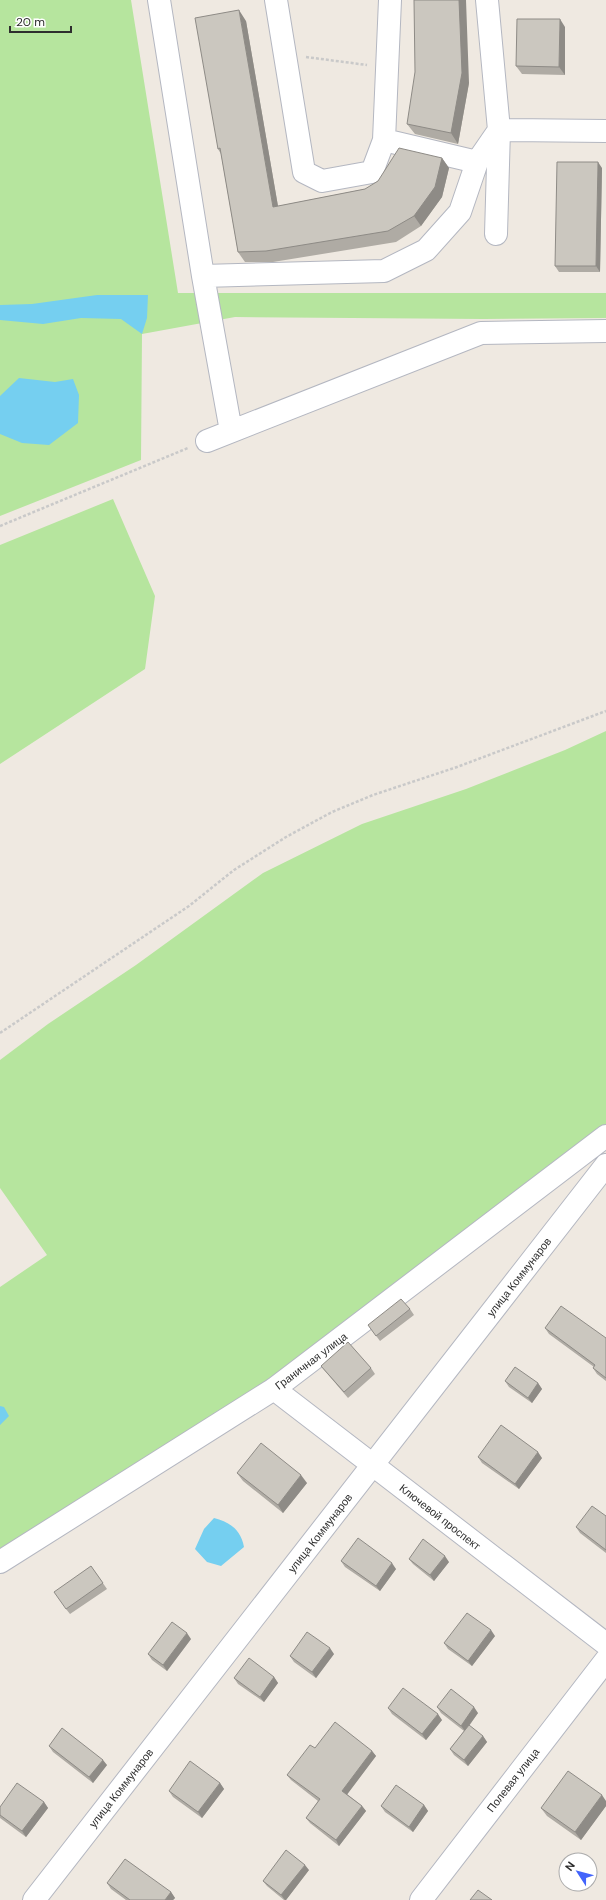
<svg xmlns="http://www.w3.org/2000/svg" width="606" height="1900" viewBox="0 0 606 1900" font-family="'DM Sans',sans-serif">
<rect width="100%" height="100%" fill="#efe9e1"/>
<path fill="#b6e59e" d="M0,0H131L178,293H606V318L484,319L235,317L142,334L141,460L0,516Z
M113,499L155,596L145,669L0,764V545Z
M606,731V1127L267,1381L0,1553V1287L47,1255L0,1188V1060L48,1024L136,965L263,873L362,824L466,789L565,750Z"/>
<path fill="#75cff0" d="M97,295H148L147,318L142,334L121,319L81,318L43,324L0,320V305L32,304Z
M19,378L55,382L73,379L79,395L78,423L49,445L22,443L0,434V396Z
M0,1406L4,1407L9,1416L0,1425Z
M214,1518C230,1522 241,1530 244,1547L221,1566L207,1562L195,1549L204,1529Z"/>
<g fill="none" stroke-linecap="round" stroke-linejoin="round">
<defs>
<path id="minor" d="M159,0L203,276L231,431
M276,0L304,172L322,181L372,172L384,140L390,0
M487,0L499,130L606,131
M384,140L477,162
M203,276L384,271L426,250L460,212L477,162L499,130L496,234
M207,441L481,333L606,331
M274,1389L606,1644
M0,1562L274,1389L606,1136
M34,1900L606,1165
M421,1900L606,1660"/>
</defs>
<use href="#minor" stroke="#b4b7c1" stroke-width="24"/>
<path stroke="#c9c9c9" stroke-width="2.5" stroke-dasharray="3 2" stroke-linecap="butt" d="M306,57L367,65
M0,526L188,448
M0,1033L189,906L234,870L286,837L332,812L373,795L457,767L606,711"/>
<use href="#minor" stroke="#fff" stroke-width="22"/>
</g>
<path fill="#afaba4" d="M246,21L278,206L365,189L442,158L449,168L442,197L421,226L396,242L273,262H245L238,252L221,154L218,149Z
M565,27V75L522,74L516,66Z
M469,83L458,144L415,134L407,124Z
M602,168L600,272H559L555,266Z
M410,1309L414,1315L380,1341L368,1325Z
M545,1328L606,1338V1381L597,1374L593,1368L594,1367L549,1334Z
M321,1366L371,1368L375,1374L348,1398L325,1371Z
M505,1381L538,1383L542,1389L532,1403L509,1387Z
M478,1457L542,1458L519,1489L482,1463Z
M237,1473L307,1483L283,1513L243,1481Z
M606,1516V1553L580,1533L576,1527Z
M409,1559L449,1562L434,1581L413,1564Z
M341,1561L396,1569L380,1591L345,1567Z
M91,1566L107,1589L70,1614L66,1609Z
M495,1636L472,1666L448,1649L444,1643Z
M191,1639L167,1671L152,1660L148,1654Z
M334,1654L316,1678L294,1662L290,1656Z
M274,1677L278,1683L264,1702L238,1684L234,1678Z
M437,1707L478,1713L469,1726L483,1736L487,1742L468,1766L454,1755L450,1749L464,1731L441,1713Z
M388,1708L442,1720L426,1740L392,1714Z
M49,1746L107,1765L93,1783L53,1752Z
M315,1748L372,1751L376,1756L347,1794L362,1806L366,1811L339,1846L310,1823L306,1818L318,1801L291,1780L287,1775Z
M220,1783L224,1789L202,1818L173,1797L169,1791Z
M606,1801V1806L581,1840L547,1816L541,1808Z
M44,1802L48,1808L26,1837L0,1818V1807Z
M424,1805L428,1811L413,1832L385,1812L381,1806Z
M309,1870L286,1900H284L267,1886L263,1881Z
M107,1883L171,1892L175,1898L173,1900H126L111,1889Z"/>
<path fill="#8e8b86" d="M459,0H466L469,83L458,144L451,133Z
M239,10L246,21L280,218L273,207Z
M560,19L565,27V75L559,67Z
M442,158L449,168L442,197L421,226L414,216Z
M598,162L602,168L600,272L596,266Z
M538,1383L542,1389L532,1403L528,1398Z
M538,1452L542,1458L519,1489L515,1484Z
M301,1475L307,1483L283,1513L278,1505Z
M445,1556L449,1562L434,1581L430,1575Z
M392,1563L396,1569L380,1591L376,1586Z
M491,1630L495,1636L472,1666L468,1661Z
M187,1633L191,1639L167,1671L163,1665Z
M330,1648L334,1654L316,1678L312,1672Z
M274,1677L278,1683L264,1702L260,1697Z
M474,1707L478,1713L465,1731L461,1726Z
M438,1714L442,1720L426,1740L422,1734Z
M483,1736L487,1742L468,1766L464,1760Z
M372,1751L376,1756L346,1796L342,1791Z
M103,1760L107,1765L93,1783L89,1777Z
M220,1783L224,1789L202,1818L198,1812Z
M602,1795L606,1801V1806L581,1840L575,1832Z
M44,1802L48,1808L26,1837L22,1831Z
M424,1805L428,1811L413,1832L409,1827Z
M362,1806L366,1811L339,1846L336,1840Z
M305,1865L309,1870L286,1900H285L281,1895Z
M171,1892L175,1898L173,1900H165Z"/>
<path fill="#cbc7bf" stroke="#8e8b86" d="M414,0H459L462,73L451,133L407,124L415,72Z
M239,10L273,207L365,189L378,181L399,148L442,158L435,187L414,216L388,231L266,251L238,252L220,148L218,149L195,18Z
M517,19H560L559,67L516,66Z
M557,162H598L596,266H555Z
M401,1299L410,1309L376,1336L368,1325Z
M561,1306L606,1338V1378L593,1368L595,1365L545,1328Z
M348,1342L371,1368L344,1392L321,1366Z
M515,1367L538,1383L528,1398L505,1381Z
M501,1425L538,1452L515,1484L478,1457Z
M261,1443L301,1475L278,1505L237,1473Z
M592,1506L606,1516V1550L576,1527Z
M358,1538L392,1563L376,1586L341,1561Z
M423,1539L445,1556L430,1575L409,1559Z
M91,1566L103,1583L66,1609L54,1592Z
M467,1613L491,1630L468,1661L444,1643Z
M172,1622L187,1633L163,1665L148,1654Z
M307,1632L330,1648L312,1672L290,1656Z
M249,1658L274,1677L260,1697L234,1678Z
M403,1688L438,1714L422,1734L388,1708Z
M451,1689L474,1707L461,1726L437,1707Z
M335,1722L372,1751L342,1791L362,1806L336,1840L306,1818L320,1799L287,1775L310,1745L315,1748Z
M469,1725L483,1736L464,1760L450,1749Z
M62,1728L103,1760L89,1777L49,1746Z
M190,1761L220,1783L198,1812L169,1791Z
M568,1771L602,1795L575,1832L541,1808Z
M17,1783L44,1802L22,1831L0,1815V1807Z
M396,1785L424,1805L409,1827L381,1806Z
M286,1850L305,1865L281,1895L263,1881Z
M125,1859L171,1892L165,1900H130L107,1883Z
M478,1890L492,1900H470Z"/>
<g text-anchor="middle" stroke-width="3" stroke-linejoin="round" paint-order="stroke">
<g font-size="11" fill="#2e2e2e" stroke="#fff">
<text transform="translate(519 1277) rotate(-52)" y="4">улица Коммунаров</text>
<text transform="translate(311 1361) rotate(-37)" y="4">Граничная улица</text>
<text transform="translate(440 1517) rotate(38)" y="4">Ключевой проспект</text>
<text transform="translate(320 1533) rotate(-52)" y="4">улица Коммунаров</text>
<text transform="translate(513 1780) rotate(-52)" y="4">Полевая улица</text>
<text transform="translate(121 1788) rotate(-52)" y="4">улица Коммунаров</text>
</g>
</g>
<g transform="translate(578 1872) rotate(306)"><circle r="19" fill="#ffffff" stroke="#ababab"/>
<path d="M0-3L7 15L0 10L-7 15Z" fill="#4264fb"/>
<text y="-6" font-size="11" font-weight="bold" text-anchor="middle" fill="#2e2e2e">N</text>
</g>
<path d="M10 26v6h61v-6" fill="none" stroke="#2e2e2e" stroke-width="2"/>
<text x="16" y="26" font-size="12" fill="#2e2e2e" stroke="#ffffff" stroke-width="3" paint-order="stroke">20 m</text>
</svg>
